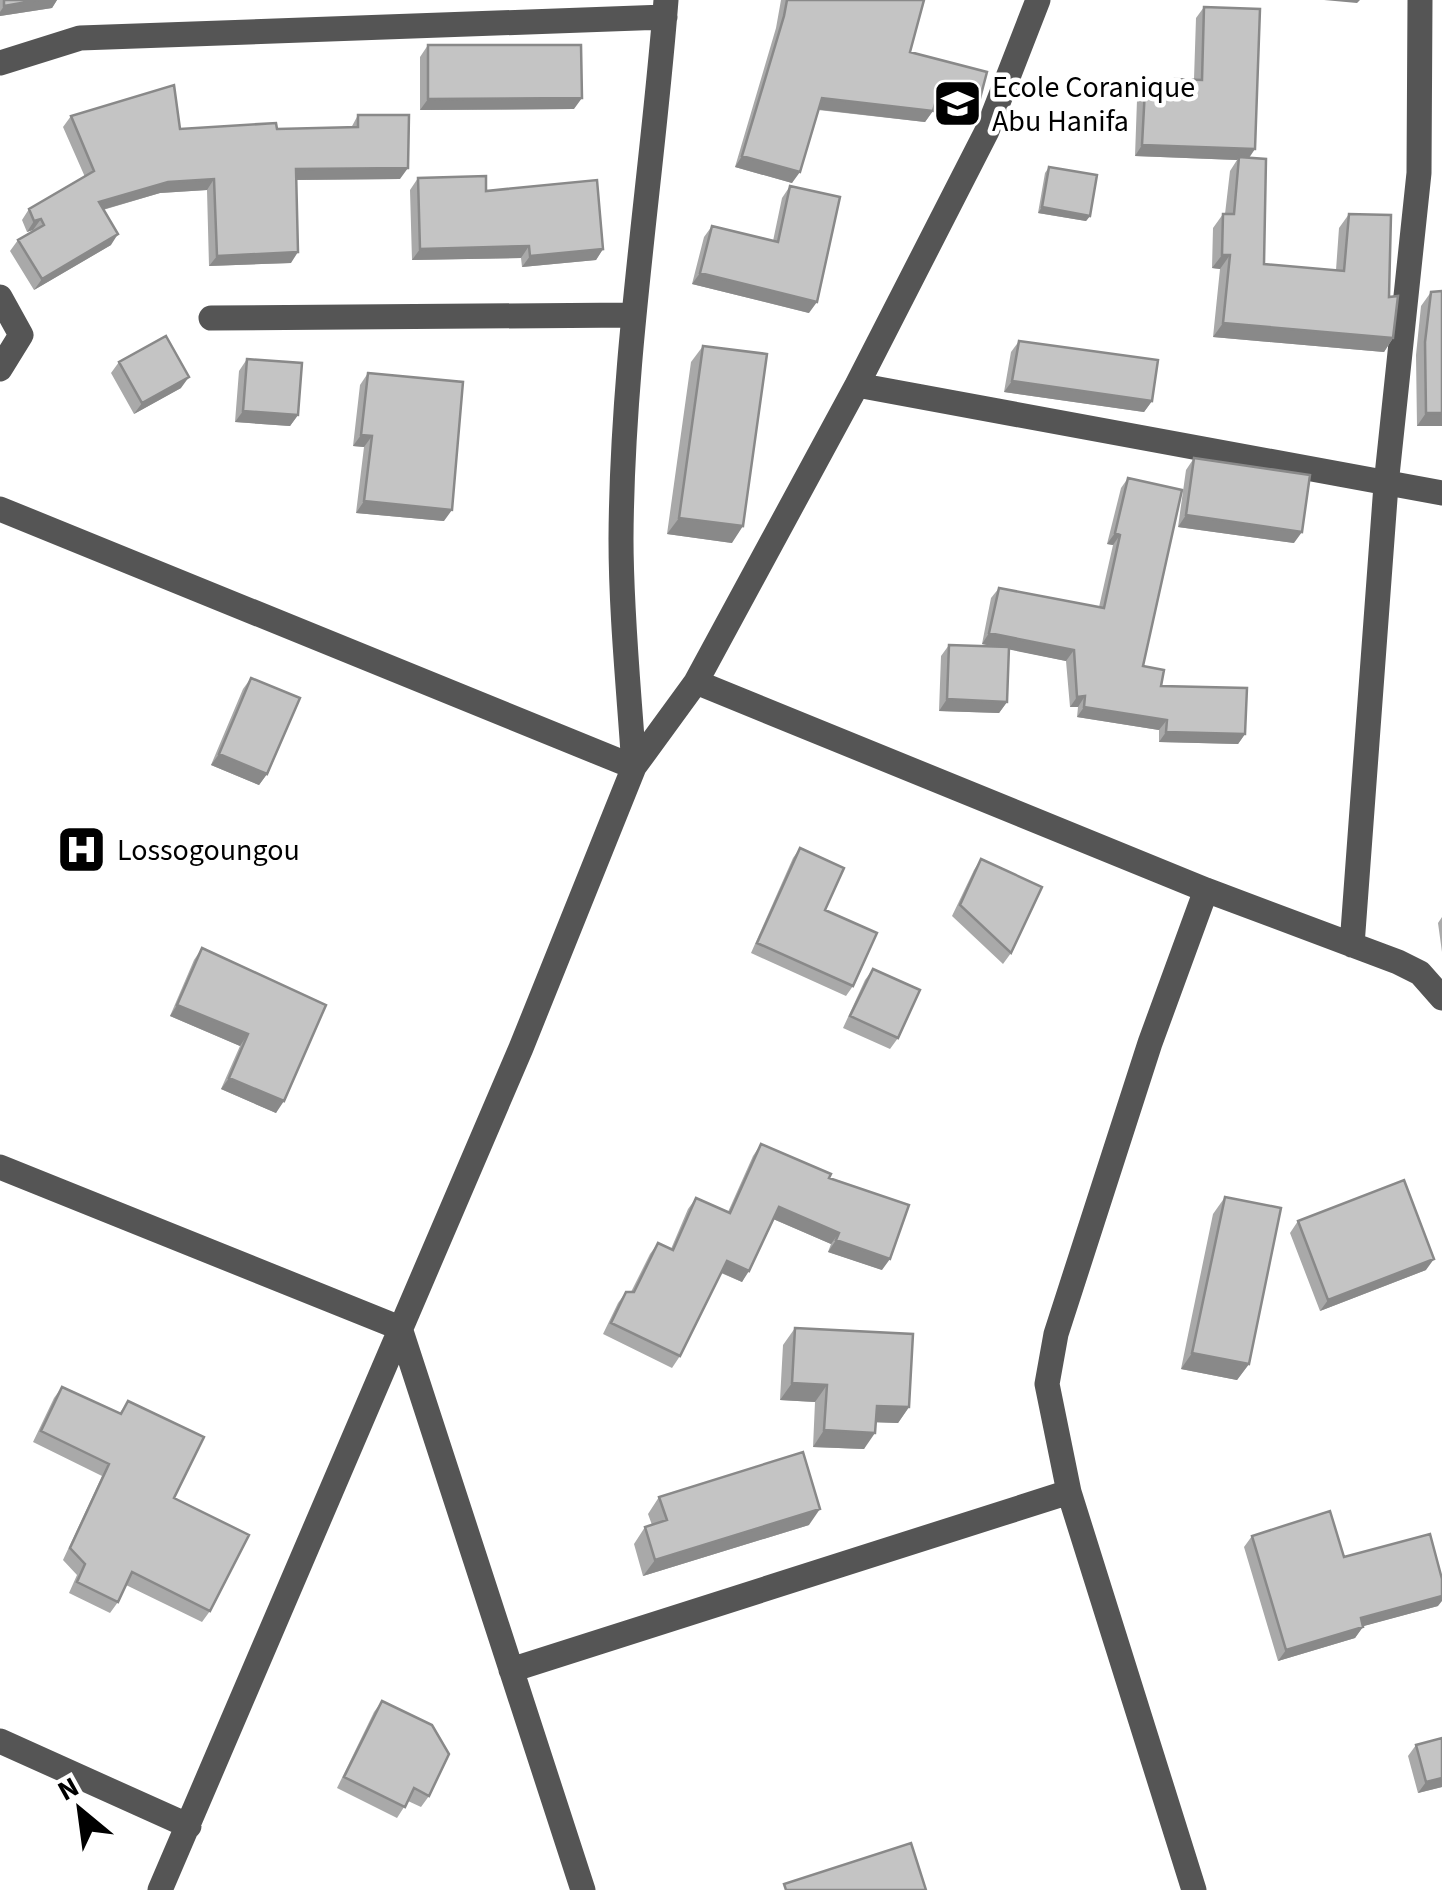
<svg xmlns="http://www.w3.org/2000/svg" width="1442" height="1890" viewBox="0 0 1442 1890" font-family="'Source Sans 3',sans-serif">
<rect width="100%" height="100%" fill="#fff"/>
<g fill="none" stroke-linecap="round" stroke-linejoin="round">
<path stroke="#555" stroke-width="25" d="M0,63L80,38L665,17
M0,297L21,335L0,369
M211,318L632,315
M857,385L1442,493
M0,509L634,767C629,691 621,614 621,539C622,358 652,180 666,0
M696,682L1206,890L1398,962L1420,973L1442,998
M1352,945L1386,485L1419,173L1420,0
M0,1167L400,1328
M400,1328L583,1890
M511,1670L1069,1492
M0,1741L189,1826
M160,1890L521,1048L634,767L696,682L857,385L987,131L1038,0
M1194,1890L1069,1492L1047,1384L1056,1334L1150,1043L1206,890"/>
</g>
<path fill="#a9a9a9" d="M0,0H57L52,8L0,16Z
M781,0H924L910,52L978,106L970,117L934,109L925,122L818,110L792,183L735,167L776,28Z
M1204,7L1249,158L1264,264L1336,270L1339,228L1349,214L1389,297L1393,338L1384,352L1213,337L1220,269L1212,268L1213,228L1223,214H1225L1230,171L1237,160L1135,156L1137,100L1145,89H1168L1175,79H1194L1196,18Z
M428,45L574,109L420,110V57Z
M358,115L400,179L296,180L291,263L209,266L207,190L160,193L103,210L111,245L34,290L10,251L18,240L33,230L27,232L22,220L29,209L85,177L63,127L71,116L180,129L351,128Z
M1049,167L1090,216L1086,221L1038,213L1045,173Z
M418,178L486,191L603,249L596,260L522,267L521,258L412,260L410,190Z
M790,186L809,313L692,284L704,237L712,226L773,241L782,198Z
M1442,291V426H1417L1416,355L1421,306L1431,292Z
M1019,341L1152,401L1144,412L1004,392L1011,352Z
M703,346L732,543L667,534L691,362Z
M247,359L298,415L290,426L235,422L239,371Z
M119,362L181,388L134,414L111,373Z
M368,373L444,521L356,513L364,447L353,446L360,385Z
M1194,458L1294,543L1178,527L1186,470Z
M1128,478L1143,666L1161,686L1245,734L1238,744L1159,742V730L1077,717L1078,707H1070L1066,661L1009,649L1007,702L999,713L939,711L941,656L949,645L997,647L982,644L991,598L999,588L1099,607L1113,545L1107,544L1121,488Z
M251,678L267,774L259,785L211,765L243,689Z
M800,848L825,910L853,986L846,996L751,953L793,858Z
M981,859L1011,953L1003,964L952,916L974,870Z
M1442,917V952L1438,923Z
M202,948L326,1005L276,1113L221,1089L240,1046L170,1016L194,960Z
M873,969L898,1038L890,1049L843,1028L865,980Z
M761,1144L829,1178L882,1270L828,1252L831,1244L773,1219L742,1282L721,1273L680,1356L672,1368L603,1334L618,1303L626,1292H631L650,1254L658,1243L671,1249L688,1209L696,1198L728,1212L753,1156Z
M1225,1197L1249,1364L1237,1380L1181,1369L1213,1214Z
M1298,1221L1426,1270L1320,1311L1290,1233Z
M795,1328L909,1407L898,1423L876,1422L864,1449L813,1447L815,1402L780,1400L783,1345Z
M62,1387L119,1414L128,1401L174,1498L210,1611L202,1622L126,1585L118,1602L110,1613L69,1593L77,1575L63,1560L102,1476L33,1442L54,1398Z
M659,1497L809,1525L643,1576L634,1544L645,1527L652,1525L648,1514Z
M1252,1536L1344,1557L1438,1606L1363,1626L1355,1638L1278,1661L1244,1547Z
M382,1701L429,1796L421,1807L408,1801L397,1818L337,1788L374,1712Z
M1416,1745L1442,1787L1418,1793L1408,1756Z"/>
<path fill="#898989" d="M38,0H57L52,8L0,16V12L4,6Z
M1324,0H1360L1357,3Z
M937,97L978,106L970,117L929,108Z
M582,98L574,109L420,110L428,99Z
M822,98L933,111L925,122L814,109Z
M1142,145L1255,149L1247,161L1239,157L1237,160L1135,156Z
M742,156L800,172L792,183L735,167Z
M408,168L400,179L288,180L296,169Z
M214,179L207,190L160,193L91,213L99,202L168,182Z
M1042,207L1090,216L1086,221L1038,213Z
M41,219L33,230L27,232L34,221Z
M118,234L111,245L34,290L42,279Z
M529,246L521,258L412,260L420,249Z
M603,249L596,260L522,267L530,256Z
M298,252L291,263L209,266L217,256Z
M1222,255H1230L1220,269L1212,268Z
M700,273L817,302L809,313L692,284Z
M1223,323L1393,338L1384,352L1213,337Z
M189,377L181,388L134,414L142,403Z
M1012,381L1152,401L1144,412L1004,392Z
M243,411L298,415L290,426L235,422Z
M1426,413H1442V426H1417Z
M361,435L372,436L364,447L353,446Z
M364,501L452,510L444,521L356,513Z
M1186,515L1302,532L1294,543L1178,527Z
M679,518L743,526L732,543L667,534Z
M1115,533L1120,535L1113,545L1107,544Z
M989,633L1074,650L1066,661L982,644Z
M1085,696L1078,707H1070L1077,697Z
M947,699L1007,702L999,713L939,711Z
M1084,707L1167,720L1159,730L1077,717Z
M1166,732L1245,734L1238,744L1159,742Z
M219,754L267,774L259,785L211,765Z
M177,1005L248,1034L240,1046L170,1016Z
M229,1078L284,1101L276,1113L221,1089Z
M779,1207L839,1233L831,1244L771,1218Z
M836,1240L890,1259L882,1270L828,1252Z
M1434,1259L1426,1270L1320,1311L1328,1300Z
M727,1261L749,1271L742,1282L720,1272Z
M1192,1353L1249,1364L1237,1380L1181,1369Z
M792,1383L827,1385L815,1402L780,1400Z
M877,1406L909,1407L898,1423L865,1422Z
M824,1430L875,1433L864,1449L813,1447Z
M820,1509L809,1525L643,1576L655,1560Z
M1442,1596V1601L1438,1606L1353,1629L1361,1618Z
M1363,1627L1355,1638L1278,1661L1286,1650Z
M1442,1778V1787L1418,1793L1426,1782Z"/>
<path fill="#c4c4c4" stroke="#898989" stroke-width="2.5" d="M4,0H38L4,6Z
M787,0H924L910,52L987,72L978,106L937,97L933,111L822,98L800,172L742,156L784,16Z
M1204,7L1260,9L1255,149L1142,145L1145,89H1174L1175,79L1202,80Z
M428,45H581L582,98L428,99Z
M174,85L180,129L276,123L277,129L358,127V115H409L408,168L296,169L298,252L217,256L214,179L168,182L99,202L118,234L42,279L18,240L44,225L41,219L34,221L29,209L94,171L71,116Z
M1239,157L1266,159L1264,264L1344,271L1349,214L1391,215L1389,297L1398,296L1393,338L1223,323L1230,255H1222L1223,214H1234Z
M1049,167L1097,175L1090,216L1042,207Z
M486,176V191L597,180L603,249L530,256L529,246L420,249L418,178Z
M790,186L840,197L817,302L700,273L712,226L778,242Z
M1442,291V413H1426L1425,342L1431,292Z
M166,336L189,377L142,403L119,362Z
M1019,341L1158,360L1152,401L1012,381Z
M703,346L767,354L743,526L679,518Z
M247,359L302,363L298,415L243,411Z
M368,373L463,382L452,510L364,501L372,436L361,435Z
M1194,458L1310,475L1302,532L1186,515Z
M1128,478L1182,490L1143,666L1164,670L1161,686L1247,688L1245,734L1166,732L1167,720L1084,707L1085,696L1077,697L1074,650L989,633L999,588L1104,608L1120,535L1115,533Z
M949,645L1009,647L1007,702L947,699Z
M251,678L300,698L267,774L219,754Z
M800,848L844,868L825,910L877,933L853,986L757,943Z
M981,859L1042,887L1011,953L960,905Z
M202,948L326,1005L284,1101L229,1078L248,1034L177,1005Z
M873,969L920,990L898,1038L850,1016Z
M761,1144L831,1174L829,1178L909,1205L890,1259L836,1240L839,1233L779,1207L749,1271L727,1261L680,1356L611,1323L626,1292H634L658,1243L673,1250L696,1198L730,1213Z
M1404,1180L1434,1259L1328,1300L1298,1221Z
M1225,1197L1281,1208L1249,1364L1192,1353Z
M795,1328L913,1334L909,1407L877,1406L875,1433L824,1430L827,1385L792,1383Z
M62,1387L121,1414L128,1401L204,1437L174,1498L249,1535L210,1611L132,1572L118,1602L77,1582L85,1564L70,1548L109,1464L41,1431Z
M803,1452L820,1509L655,1560L645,1527L667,1520L659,1497Z
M1330,1511L1344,1557L1430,1534L1442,1579V1596L1361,1618L1363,1627L1286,1650L1252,1536Z
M382,1701L432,1725L449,1754L429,1796L414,1788L405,1807L344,1777Z
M1442,1738V1778L1426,1782L1416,1745Z
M911,1843L926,1890H786L784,1884Z"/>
<defs>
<symbol id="school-square" viewBox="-11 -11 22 22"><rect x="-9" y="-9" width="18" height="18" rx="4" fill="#000" stroke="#fff"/><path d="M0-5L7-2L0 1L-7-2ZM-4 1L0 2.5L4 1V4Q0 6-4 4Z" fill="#fff"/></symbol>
<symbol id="hospital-square" viewBox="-11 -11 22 22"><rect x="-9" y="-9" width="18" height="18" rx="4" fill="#000" stroke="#fff"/><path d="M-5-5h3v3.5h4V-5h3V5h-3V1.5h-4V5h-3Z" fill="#fff"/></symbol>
</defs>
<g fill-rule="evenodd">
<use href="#school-square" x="930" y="76" width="55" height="55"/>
<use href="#hospital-square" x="54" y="822" width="55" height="55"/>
</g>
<g text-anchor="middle" stroke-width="9" stroke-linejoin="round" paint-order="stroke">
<g font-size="30" fill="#000" stroke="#fff" text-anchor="start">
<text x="992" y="97">Ecole Coranique<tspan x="992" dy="34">Abu Hanifa</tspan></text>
<text x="117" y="860">Lossogoungou</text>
</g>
</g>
<g transform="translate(80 1810) rotate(331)" stroke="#ffffff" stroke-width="8" paint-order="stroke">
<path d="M0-8L18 38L0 25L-18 38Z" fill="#000000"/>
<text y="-15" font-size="28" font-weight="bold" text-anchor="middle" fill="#000000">N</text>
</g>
</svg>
